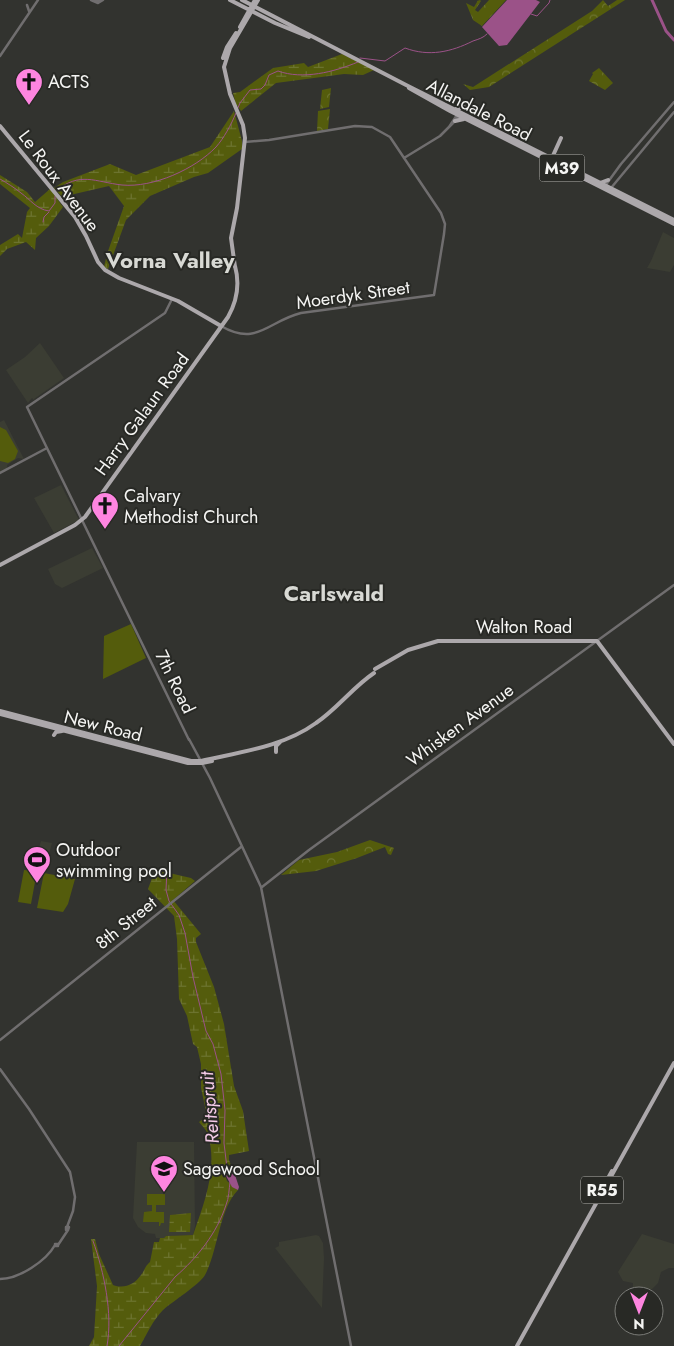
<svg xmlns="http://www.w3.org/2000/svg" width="674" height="1346" viewBox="0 0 674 1346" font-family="Jost,sans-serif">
<defs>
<pattern id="wetland-marsh" width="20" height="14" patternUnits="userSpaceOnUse" patternTransform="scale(1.25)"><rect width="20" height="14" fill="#545c0c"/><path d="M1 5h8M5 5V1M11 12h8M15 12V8" fill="none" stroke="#6d7430"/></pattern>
<pattern id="park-crowns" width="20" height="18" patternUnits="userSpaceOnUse" patternTransform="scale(1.25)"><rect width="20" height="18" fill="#545c0c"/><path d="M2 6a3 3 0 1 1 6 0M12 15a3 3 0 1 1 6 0" fill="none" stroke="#6d7430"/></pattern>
</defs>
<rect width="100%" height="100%" fill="#32332f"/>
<path fill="#3b3d33" d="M663,232L674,238V265L670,272L647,268L651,261Z
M40,343L64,378L34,399L35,401L32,398L28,403L6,370L25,357Z
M4,420L24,459L18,458L7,465V469L0,473V422Z
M61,485L79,520L54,533L34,498Z
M92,548L103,568L62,588L55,584L48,569Z
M41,841L52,843L45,868L25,864L27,851L33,850L35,848H39Z
M137,1142H194L195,1226L193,1235L166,1236L164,1238H156L155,1234L146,1233L138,1227L133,1218Z
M642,1234L674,1244V1268H669L661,1272L658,1283L652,1289L642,1291H633V1283L623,1281L618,1272Z
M316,1235L319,1236L323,1243L324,1258L322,1308L275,1248L279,1246V1242Z"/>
<path fill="#545c0c" d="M0,427L6,430L18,451L15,459L8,463L0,461Z
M131,624L146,658L103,679L104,636Z
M24,870L37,871L31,904L18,902Z
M44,873L75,879L68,904L63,912L37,908Z
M147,1194H165V1205H156V1212H164V1223H161L160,1226H159V1222H143L144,1212L152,1211V1205H147Z"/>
<path fill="url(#wetland-marsh)" d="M342,54L374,70L363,75L344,74L276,83L241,111L236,104L233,93L240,92L273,68L304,63L308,67Z
M234,111L242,141V149L208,173L194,177L150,196L126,220L108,269L104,267L107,254L124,206L109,186L70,195L64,199L54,188L63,182L110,164L136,175L210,147Z
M0,175L27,192L35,202L50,189L63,207L49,226L36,238L35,250L26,242L7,249L0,256V245L18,234L22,238L27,212L30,208L0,184Z
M165,872L191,878L195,881L173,900L201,934L196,938V942L214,987L224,1024L234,1086L243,1111L249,1151L229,1155V1160L232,1168L224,1173L227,1181L238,1190C219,1209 218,1251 205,1275C199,1285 173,1301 163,1310C153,1320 147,1334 140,1346H89L94,1337L97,1286L91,1239H95L99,1254L113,1285C124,1289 134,1285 141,1275C145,1270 145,1266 150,1262L154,1242H159L160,1238H164L166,1236L193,1235C204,1204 218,1168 208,1135C207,1130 202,1126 199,1122L207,1116L201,1088V1064L197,1047L193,1044L187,1016L179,999L177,939L174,916L148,889L154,873Z
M191,1213L190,1232H169L170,1215Z"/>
<path fill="url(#park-crowns)" d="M480,0L481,1L475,10L478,12L489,0H506L482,26L473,20L466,3L474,7L477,2V1Z
M603,0L608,6L617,0H625L489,87L470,90L463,84L473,87L592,11Z
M599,68L613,83L605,90L589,81L593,74L592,73Z
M331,88L329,107L320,109L322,90Z
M330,109L328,129L317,131L318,111Z
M370,840L394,848L391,855L388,854L385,847L357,858L316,871L281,875L299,860L337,852Z"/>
<path fill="#9b5288" d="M507,0H536L540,2L507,45L499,46L482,27Z
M232,1166L239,1187L238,1190L232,1187L225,1174L227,1169L231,1168Z"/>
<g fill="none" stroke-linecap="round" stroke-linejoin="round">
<path stroke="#9b5288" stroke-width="1" d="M531,14L537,16L549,3L550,0
M360,58L385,61L405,48C429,57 451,52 473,41C479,39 483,38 487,34
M237,110L240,103L250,90L261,89L265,85L269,75L278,71C303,80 334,72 358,62
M0,179C7,183 15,188 21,193C31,200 36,209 49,211L55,203V196
M56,191C80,171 95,182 122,185C153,188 195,169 216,147C224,138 231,125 236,113
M43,222L44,217L49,212
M167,869L166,890L169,901L179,915L185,933L193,977L206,1031L213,1044L221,1074L225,1110L224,1143L227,1168
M93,1241C104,1272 113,1313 107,1346
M119,1346L175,1277C197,1258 217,1233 226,1205C229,1198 229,1189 230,1182"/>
<path stroke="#9b5288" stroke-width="3" d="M652,0L666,31L674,40"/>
<path stroke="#706e6f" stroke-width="2.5" d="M91,0L98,3L103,0
M93,1L100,0
M27,5L29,11
M0,56L38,0
M449,127L457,115
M404,158L440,136L461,115
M605,186L621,164L674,102
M611,188L674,112
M172,299L165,313L27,407L189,740
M221,326C257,347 268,321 301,313L434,295L444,234L445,224L441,213L390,137L372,127L355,126L269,140L245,142
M0,473L47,448
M189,739L210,778L261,887L351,1346
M262,887L309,850L674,585
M0,1040L241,847
M0,1069L29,1109L70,1172L75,1197L73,1211L67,1227
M66,1227H69L68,1230H66Z
M55,1244H58V1246H55Z
M58,1245L68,1230
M0,1279C19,1279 46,1261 55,1245"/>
<path stroke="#aca8ab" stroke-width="4" d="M230,0L275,23L309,37
M242,0L408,86L674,220
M240,27L255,0
M223,58L227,47L236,33
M409,88L450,111L674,224
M456,109L464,107
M455,121L464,119
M0,126L75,217L86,236L98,262L105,270L119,278L178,301L221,326
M551,160L561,138
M600,183L608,180
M235,267L231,238L237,208L245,138L243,125L230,94L224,67L230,48L258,0
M0,565L75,525L85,517L228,317C237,301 240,284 235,266
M375,669L408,650L438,641H597L674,744
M0,711L191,761H201C240,752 283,747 316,723C337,709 353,687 374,673
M0,714L188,763H202L212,761
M54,735L56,732L62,731
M276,752V746L280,742
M602,1189L612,1171
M517,1346L674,1063"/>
</g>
<defs>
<symbol id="church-pin" viewBox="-11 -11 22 30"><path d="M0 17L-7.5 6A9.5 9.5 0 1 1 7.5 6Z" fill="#fe85e0" stroke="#282925"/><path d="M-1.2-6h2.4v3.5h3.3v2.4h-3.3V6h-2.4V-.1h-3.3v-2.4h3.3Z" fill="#111"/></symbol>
<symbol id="stadium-pin" viewBox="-11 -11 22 30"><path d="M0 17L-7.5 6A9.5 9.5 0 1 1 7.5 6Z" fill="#fe85e0" stroke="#282925"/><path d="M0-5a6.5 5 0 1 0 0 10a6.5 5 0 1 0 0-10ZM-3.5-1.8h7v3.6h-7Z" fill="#111"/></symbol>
<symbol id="school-pin" viewBox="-11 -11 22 30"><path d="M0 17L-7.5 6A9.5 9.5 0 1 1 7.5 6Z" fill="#fe85e0" stroke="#282925"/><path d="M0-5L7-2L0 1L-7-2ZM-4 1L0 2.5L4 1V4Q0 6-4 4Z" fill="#111"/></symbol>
</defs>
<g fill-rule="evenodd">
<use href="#church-pin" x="13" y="66" width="32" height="43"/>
<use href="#church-pin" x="89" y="490" width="32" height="43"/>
<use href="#stadium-pin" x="21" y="844" width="32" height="43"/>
<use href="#school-pin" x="148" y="1153" width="32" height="43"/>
</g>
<g text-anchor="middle" stroke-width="4" stroke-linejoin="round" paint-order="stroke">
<g fill="#282925" stroke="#b8b8b5" stroke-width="1">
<rect x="539.5" y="154.5" width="45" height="27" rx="4"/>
<rect x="581" y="1176.5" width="42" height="27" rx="4"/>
</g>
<g font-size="16" font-weight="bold" fill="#f5f5f3">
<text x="562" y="174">M39</text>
<text x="602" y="1196">R55</text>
</g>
<g font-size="18" fill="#f5f5f3" stroke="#282925" text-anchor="start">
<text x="48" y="88">ACTS</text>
<text x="124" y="502">Calvary<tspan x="124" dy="21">Methodist Church</tspan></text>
<text x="56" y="856">Outdoor<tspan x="56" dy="21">swimming pool</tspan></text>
<text x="183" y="1175">Sagewood School</text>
</g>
<g font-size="18" fill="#f5f5f3" stroke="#282925">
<text transform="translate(479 110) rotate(27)" y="6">Allandale Road</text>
<text transform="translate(59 181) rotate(53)" y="6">Le Roux Avenue</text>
<text transform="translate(353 295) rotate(-8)" y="6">Moerdyk Street</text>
<text transform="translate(142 414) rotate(-54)" y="6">Harry Galaun Road</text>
<text x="524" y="633">Walton Road</text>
<text transform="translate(175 682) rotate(64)" y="6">7th Road</text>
<text transform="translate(460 725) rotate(-36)" y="6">Whisken Avenue</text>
<text transform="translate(103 726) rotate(14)" y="6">New Road</text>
<text transform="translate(126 923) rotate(-39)" y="6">8th Street</text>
</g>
<g font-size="19" font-style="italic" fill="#f3cae6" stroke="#282925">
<text transform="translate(209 1108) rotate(-95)" y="7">Reitspruit</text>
</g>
<g font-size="22" font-weight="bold" fill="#d8d9d4" stroke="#282925">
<text x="170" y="268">Vorna Valley</text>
<text x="334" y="601">Carlswald</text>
</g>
</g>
<g transform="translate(639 1311) rotate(180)"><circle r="24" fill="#282925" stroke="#7a7b77"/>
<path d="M0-4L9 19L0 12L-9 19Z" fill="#fe85e0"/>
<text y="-8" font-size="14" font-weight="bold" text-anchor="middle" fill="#f5f5f3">N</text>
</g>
</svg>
